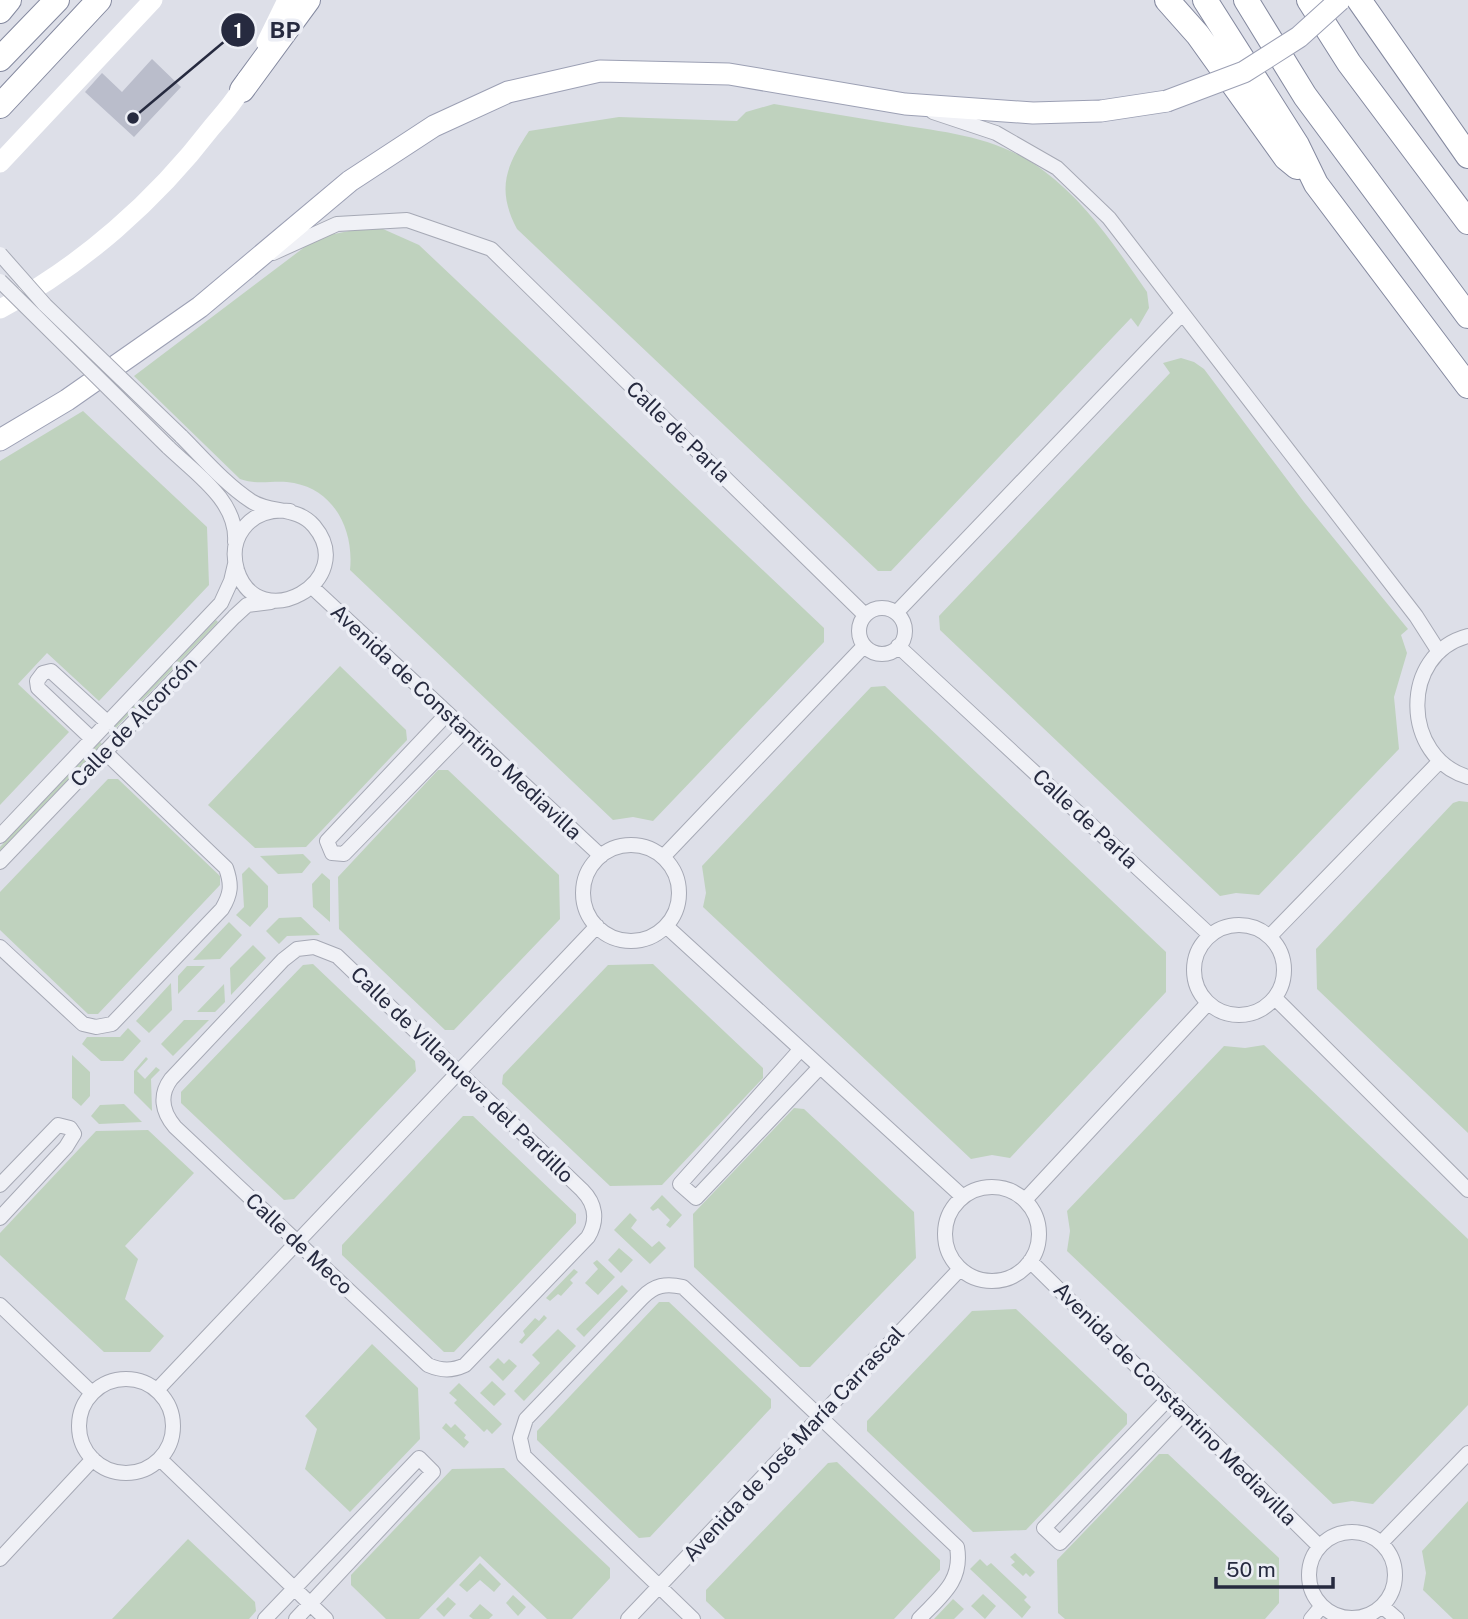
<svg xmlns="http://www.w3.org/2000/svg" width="1468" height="1619" viewBox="0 0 1468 1619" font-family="'Public Sans',sans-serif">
<rect width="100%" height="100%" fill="#dddfe8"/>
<path fill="#bfd2be" d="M774,104C812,110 850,117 889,123C943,132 999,136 1044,171C1087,203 1117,249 1147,292L1149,308L1138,327L1131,318L891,571H878L517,229C496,189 506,166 529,131L619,117L737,121L746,112Z
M359,229H383L419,245L824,628V642L653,821L633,817L613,820L350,570C354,532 336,491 294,483C275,479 259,486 240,479L134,376L306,246L324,236Z
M1181,358L1194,362L1204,369L1304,502L1408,629L1401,635L1407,653L1394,697L1399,749L1259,895L1236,893L1220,896L940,630L939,616L1170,373L1163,363Z
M83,411L207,527L209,585L99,701L47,653L18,684L69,732L0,805V461Z
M216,620L218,622L110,734L108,733Z
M340,666L406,730L407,740L306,847L255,848L208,805Z
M885,686L1166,952V992L1010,1158L992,1155L971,1159L703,907L706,893L702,866L871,687Z
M100,742L102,744L0,851V847Z
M438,770H448L559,875L560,919L454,1030H445L339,929L338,877Z
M108,779H118L220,876V885L98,1014H88L0,930V892Z
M1459,801L1468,802V1133L1317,989L1316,949L1453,803Z
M303,854L311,862L302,873L278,874L260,856Z
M249,867L268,886V907L250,927L236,915L244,907L242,874Z
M322,873L330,880V922L313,907L312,884Z
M301,917L320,935L287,936L279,944L266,931L279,918Z
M229,922L242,935L220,959L193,960Z
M253,945L266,958L231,995L230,968Z
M313,964L415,1061L416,1071L294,1199L284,1200L181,1103V1092L303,965Z
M653,964L763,1068V1078L662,1185L610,1186L502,1084L503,1075L608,965Z
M187,966H205L178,994V976Z
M171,983L172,1010L149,1033L136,1021Z
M224,984L225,1002L215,1012H197Z
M184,1020H209L173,1056L161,1044Z
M128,1028L141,1041L123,1061H101L82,1044L87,1037H120Z
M1264,1045L1468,1239V1405L1373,1504L1352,1501L1333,1504L1067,1251L1070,1231L1067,1211L1224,1046L1245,1048Z
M72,1055L90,1072V1096L81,1106L72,1098Z
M146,1057L148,1059L137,1071L145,1079L156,1067L160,1070L151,1079L152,1111L134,1093V1071Z
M124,1104L142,1122L99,1124L91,1116L100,1105Z
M794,1108L804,1109L914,1212L916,1258L810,1367H800L694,1267L693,1214Z
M463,1116H473L576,1214V1223L454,1352H444L342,1255V1245Z
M148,1130L194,1173L125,1246L138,1259L125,1299L164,1336L150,1352H104L0,1255V1233L96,1131Z
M662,1195L682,1215L670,1228L666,1225L670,1220L658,1208L653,1211L650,1208Z
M630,1213L637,1220L631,1228L652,1247L659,1241L666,1248L650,1264L614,1230Z
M619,1248L633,1260L621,1273L608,1260Z
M597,1260L615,1277L598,1295L585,1283L598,1269L593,1263Z
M574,1269L578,1272L570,1280L573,1283L561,1296L558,1294L550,1301L546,1298Z
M622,1285L628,1291L584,1337L576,1329Z
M659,1302H669L771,1399V1408L650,1537L639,1538L537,1440V1431Z
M1016,1309L1127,1414V1424L1026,1530L973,1532L867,1431V1421L972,1311Z
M544,1315L547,1318L522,1344L519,1342L525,1335L523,1331L535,1318L539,1321Z
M558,1329L576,1346L524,1401L514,1391L540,1363L532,1355Z
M372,1344L418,1388L420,1439L350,1512L305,1469L317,1429L305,1416Z
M498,1358L504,1364L509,1359L517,1366L503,1381L489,1367Z
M492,1381L506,1394L494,1406L480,1393Z
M459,1383L502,1424L492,1434L487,1429L484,1432L454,1403L457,1400L449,1393Z
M446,1423L451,1428L455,1424L466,1435L464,1438L469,1442L464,1448L442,1428Z
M1159,1454H1168L1279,1558V1603L1265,1619H1065L1058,1613L1057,1560Z
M837,1462L940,1560V1570L894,1619H725L706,1601V1590L828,1463Z
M504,1468L610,1568V1578L572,1619H547L480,1556L419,1619H386L351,1585V1575L452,1469Z
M1468,1501V1619H1453L1423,1590L1426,1573L1422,1551Z
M188,1539L255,1602L256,1611L249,1619H112Z
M1015,1553L1035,1572L1030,1577L1026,1573L1023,1576L1011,1565L1015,1562L1010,1557Z
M980,1559L987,1566L991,1563L1027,1597L1024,1600L1031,1607L1022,1618L970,1569Z
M480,1563L501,1584L494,1592L480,1580L467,1592L459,1585Z
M983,1594L996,1606L985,1619L971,1606Z
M513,1595L526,1607L518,1616L506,1603Z
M448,1597L456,1604L444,1617L436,1609Z
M953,1599L964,1609L954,1619H934Z
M480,1604L493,1615L489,1619H473L469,1616Z"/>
<path fill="#babdcb" d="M152,59L181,87L134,137L85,92L102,73L122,92Z"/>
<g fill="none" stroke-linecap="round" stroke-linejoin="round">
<defs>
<path id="street" d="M933,112L996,133L1057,168L1109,218L1416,616L1439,652
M273,253L337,224L407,220L491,249L865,615
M181,436C203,458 225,484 251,501C271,514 297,506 314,526C360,581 258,637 237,570C233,556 234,541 243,529C254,514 271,509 290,511
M168,447C195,473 238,501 235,542
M312,587L601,856
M859 631a23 23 0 1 1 46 0a23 23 0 1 1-46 0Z
M896,613L1181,315
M1468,636C1399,654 1402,758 1468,777
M898,646L1210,935
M446,715L327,841L332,853L344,854L464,731
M92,739L38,688L37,681L43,673L51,671L108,723
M0,836L221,603L231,581L235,564
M583 893a48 48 0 1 1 96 0a48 48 0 1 1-96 0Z
M663,857L864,646
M0,862L234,617L247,605L271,602
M1194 970a45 45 0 1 1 90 0a45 45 0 1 1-90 0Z
M666,926L963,1197
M1270,936L1440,761
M0,947L83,1024L96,1027L112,1024L222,909C231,894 232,885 226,868L105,752
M314,947L337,956L582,1190C596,1204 598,1220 588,1237L465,1365C452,1371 442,1371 428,1365L175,1127C162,1112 159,1095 171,1079L283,960L297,949Z
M1275,998L1468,1190
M800,1050L680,1184L696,1198L819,1068
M0,1185L58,1125L70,1128L74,1134L66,1147L0,1218
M945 1234a47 47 0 1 1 94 0a47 47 0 1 1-94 0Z
M1025,1200L1208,1003
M1030,1261L1319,1546
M0,1305L92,1393
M79 1426a47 47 0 1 1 94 0a47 47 0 1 1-94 0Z
M157,1390L597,926
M1169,1398L1044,1528L1060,1543L1184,1413
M160,1459L326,1619
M1309 1575a43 43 0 1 1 86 0a43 43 0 1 1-86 0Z
M1382,1542L1468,1453
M0,1559L93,1459
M1382,1606L1397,1619
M265,1619L419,1458L433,1472L296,1619
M628,1619L960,1269
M693,1619L524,1456L520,1438L526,1419L642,1298C654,1285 666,1283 683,1287L957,1547C963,1581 941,1596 919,1619
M1311,1619L1321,1607"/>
<path id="primary" d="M0,440L67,400L200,307L350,181L434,126L508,92L600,71L729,74L905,104L1033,113L1101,111L1167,101"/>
<path id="highway" d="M1167,0L1198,35L1286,158L1297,167
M1205,0L1297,145L1316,184L1468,386
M1246,0L1305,96L1468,316
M1309,0L1349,63L1468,222
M1359,0L1468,156
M0,11L9,0
M0,59L57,0
M242,90L308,0
M0,106L99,0"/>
</defs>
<use href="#street" stroke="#a6a9b5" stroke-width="16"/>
<use href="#primary" stroke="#9ca0b4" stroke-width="23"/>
<use href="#highway" stroke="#84899f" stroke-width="26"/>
<use href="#street" stroke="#f0f1f6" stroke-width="14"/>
<path stroke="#fff" stroke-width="19" d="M266,43L287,0
M0,163L153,0
M0,309C82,266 156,200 212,127C225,112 238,97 247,79"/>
<use href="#primary" stroke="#fff" stroke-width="21"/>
<use href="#highway" stroke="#fff" stroke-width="24"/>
<defs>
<path id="street-bridge" d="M0,254L45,305L181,436
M0,281L168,447"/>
<path id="primary-bridge" d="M1167,101L1244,72L1299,37L1340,0"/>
</defs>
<use href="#street-bridge" stroke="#a6a9b5" stroke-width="16" stroke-linecap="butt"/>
<use href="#primary-bridge" stroke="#9ca0b4" stroke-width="23" stroke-linecap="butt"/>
<use href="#street-bridge" stroke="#f0f1f6" stroke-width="14"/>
<use href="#primary-bridge" stroke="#fff" stroke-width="21"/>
</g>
<g text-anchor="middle" stroke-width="7" stroke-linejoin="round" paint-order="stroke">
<g font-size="21" fill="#262a3f" stroke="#eceef5">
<text transform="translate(678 432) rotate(44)" y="7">Calle de Parla</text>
<text transform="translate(134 722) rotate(-46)" y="7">Calle de Alcorcón</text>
<text transform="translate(456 722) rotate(43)" y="7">Avenida de Constantino Mediavilla</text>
<text transform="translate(1085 819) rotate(43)" y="7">Calle de Parla</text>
<text transform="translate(462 1075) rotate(44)" y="7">Calle de Villanueva del Pardillo</text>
<text transform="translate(299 1244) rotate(43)" y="7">Calle de Meco</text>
<text transform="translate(1175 1404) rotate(45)" y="7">Avenida de Constantino Mediavilla</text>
<text transform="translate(794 1444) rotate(-47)" y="7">Avenida de José María Carrascal</text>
</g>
</g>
<path fill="none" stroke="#262a3f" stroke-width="2.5" d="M133 118L238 30"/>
<g fill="#262a3f" stroke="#eceef5" stroke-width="2.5">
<circle cx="133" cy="118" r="7"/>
<circle cx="238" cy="30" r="18"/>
</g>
<g font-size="21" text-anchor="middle" font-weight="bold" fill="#fff">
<text x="238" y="38">1</text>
</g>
<g font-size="23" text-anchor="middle" font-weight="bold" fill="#262a3f" stroke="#eceef5" stroke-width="7" stroke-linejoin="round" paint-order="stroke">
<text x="285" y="38">BP</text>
</g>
<path d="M1216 1577v10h117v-10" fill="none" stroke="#262a3f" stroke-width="3.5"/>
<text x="1226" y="1577" font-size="21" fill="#262a3f" stroke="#eceef5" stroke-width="5" paint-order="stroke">50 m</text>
</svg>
